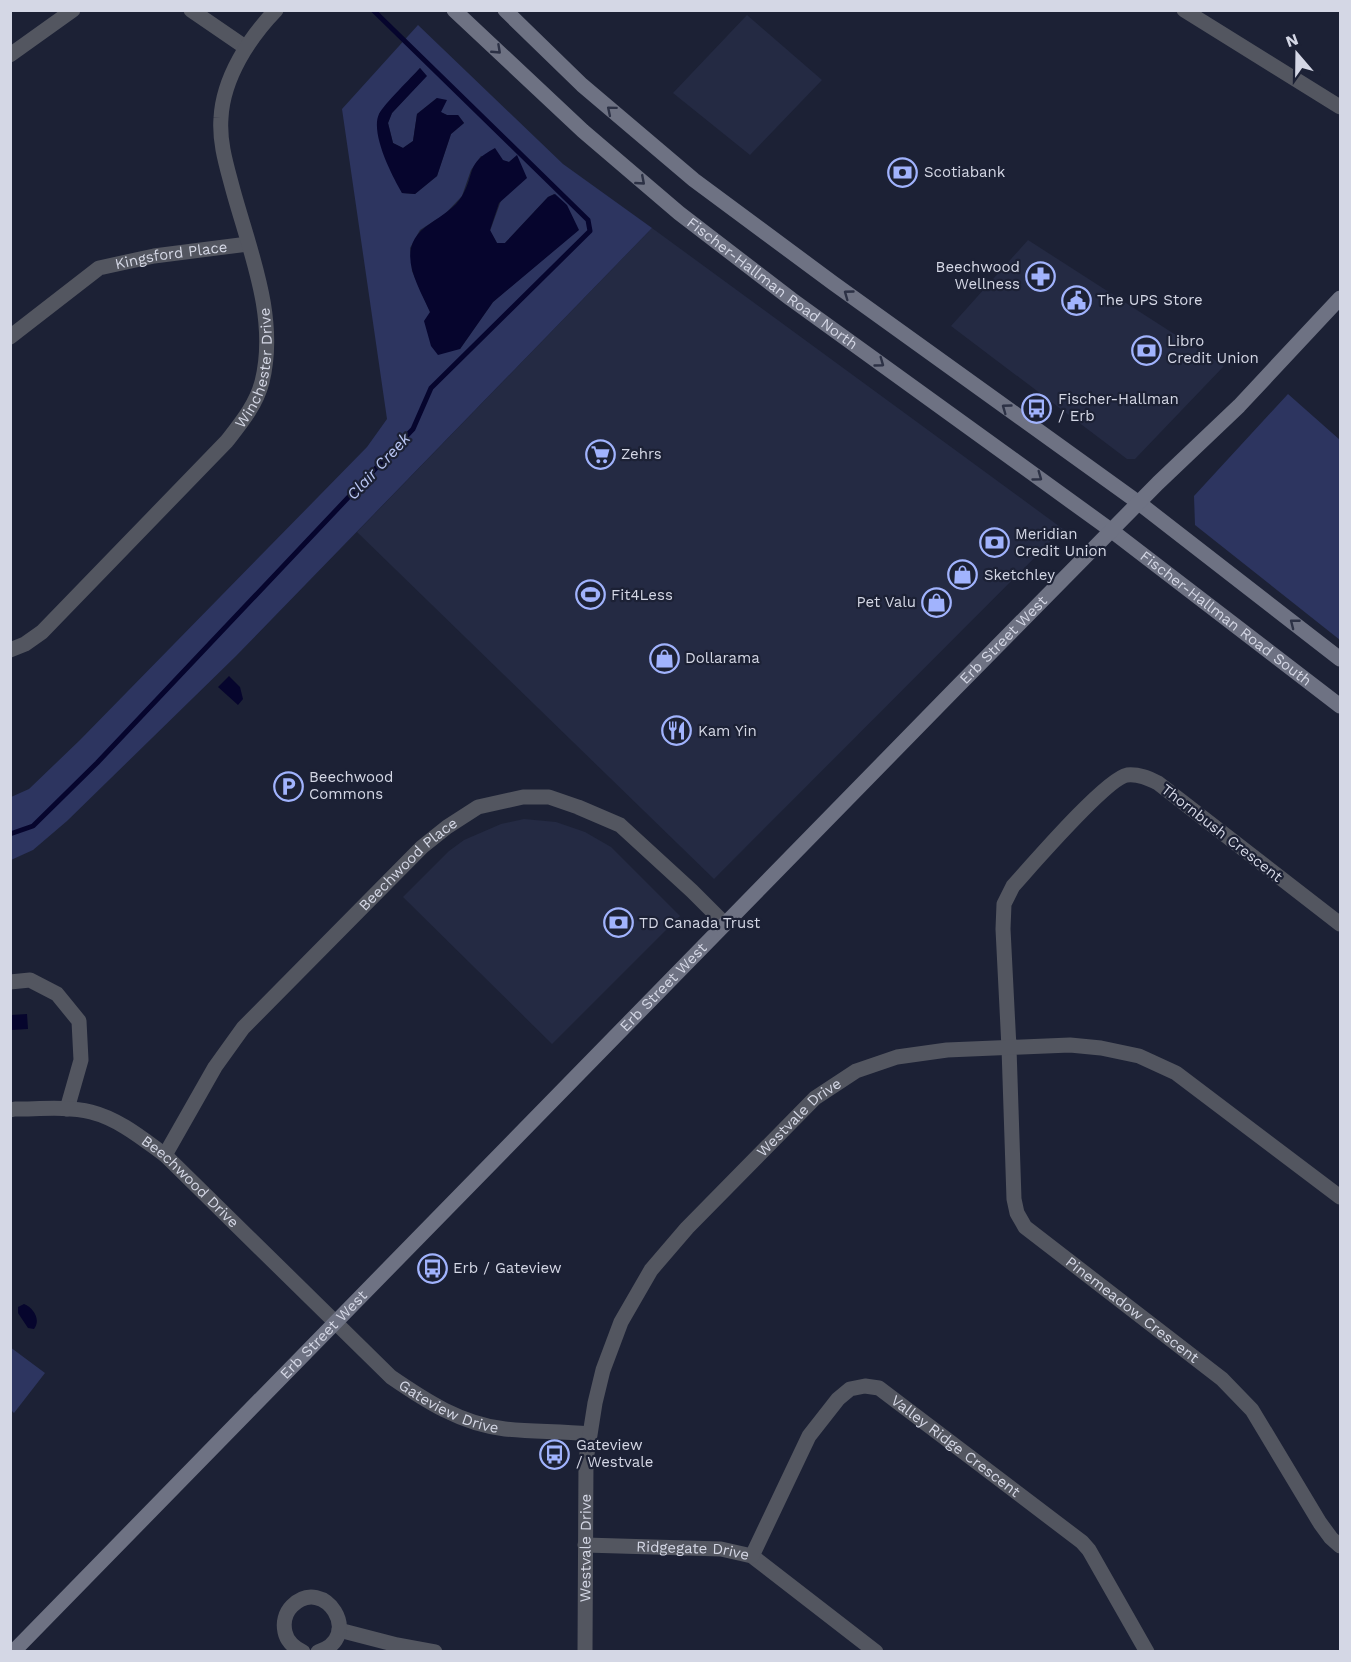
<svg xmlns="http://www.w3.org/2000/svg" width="1351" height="1662" viewBox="0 0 1351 1662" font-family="'Work Sans',sans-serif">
<rect width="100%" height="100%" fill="#1c2135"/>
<path fill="#242a43" d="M747,15L822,80L750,155L673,93Z
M652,228L1063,529L714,879L357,532Z
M1028,240L1224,366L1135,459H1127L951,326Z
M524,819L556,822L585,832L611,847L680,916L552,1044L403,897L449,851L464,840L501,824Z"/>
<path fill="#2d3560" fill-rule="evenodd" d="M418,25L563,164L652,228L236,656L67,821L33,850L11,860V797L29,789L80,740L367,447L387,419L342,109ZM420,68L426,76L392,113L388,123L393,143L403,148L413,141L417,114L437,98L440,112L447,115H458L464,123L451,134L437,176L415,194L402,193L379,114ZM481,156L509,162L517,156L490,231L497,243H505L548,197L554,194L578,230L493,302L460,349L430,312L412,271L410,248L420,230L445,214L462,196L471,170Z
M1288,394L1340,440V640L1195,525L1194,496Z
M10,1347L45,1373L14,1413L11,1410Z"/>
<path fill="#06052d" d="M420,68L427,76L392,113L388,123L393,143L403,148L413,141L417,114L437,98L447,100L441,112L447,115H458L464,123L451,134L437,176L415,194L402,193C392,176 370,133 379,114C385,103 411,78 420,68Z
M495,148L503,160L509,162L517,155L527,178L499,203L490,230L497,243H505L548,197L555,194L567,205L579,230L493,302L460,349L438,355L431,346L424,321L430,312C416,281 393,247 431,223C441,216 456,207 462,196C476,172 465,164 495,148Z
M229,676L240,687L243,699L238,705L218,687Z
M27,1014L28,1029L11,1030V1015Z
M24,1304C34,1308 41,1320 34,1329L28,1328L18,1313V1307Z"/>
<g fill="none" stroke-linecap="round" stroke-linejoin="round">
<path stroke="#06052d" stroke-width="5" d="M10,834L33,826L97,763L413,429L431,388L590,231L588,220L373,10"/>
<g stroke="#535660" stroke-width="15">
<path d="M191,10L245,47"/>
<path d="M1184,10L1340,107"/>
<path d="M10,55L73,10"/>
<path id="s1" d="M10,337L99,268L154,256L248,244"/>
<path id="s2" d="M10,650L25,644L42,632L227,441C241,423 256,405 262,382C278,318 250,252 233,190C227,167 219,143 221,118C223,78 249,38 276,10"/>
<path id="s3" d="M1340,924L1158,783C1148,778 1139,774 1127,775C1106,779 1032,865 1013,886L1004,904L1003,929L1009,1048L1014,1199L1017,1213L1025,1227L1222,1379L1252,1410L1320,1523L1331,1538L1340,1546"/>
<path d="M10,982L30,980L57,994L79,1021L81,1060L67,1109"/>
<path id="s4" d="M10,1110L15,1109C40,1109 67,1106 91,1112C119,1119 143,1139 165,1155L391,1377C426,1401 461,1424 505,1429C533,1432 561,1431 589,1434"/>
<path id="s5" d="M165,1155L215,1067L243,1028L422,847L447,827L478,807L523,797H549L578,807L620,825L692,891L725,924"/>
<path id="s6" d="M585,1545L721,1549L752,1556L876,1652"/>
<path id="s7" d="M752,1556L809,1436L838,1399L850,1389L865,1386L879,1388L1082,1542L1089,1550L1147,1652"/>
<path d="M339,1630L397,1645L435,1652"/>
<path d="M303,1652C295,1648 287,1642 285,1632C283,1623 285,1613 292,1606C324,1574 365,1637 318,1652"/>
</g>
<path stroke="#535660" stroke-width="15" id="s8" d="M585,1652L586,1460L595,1403L603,1370L621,1322L651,1270L687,1228L815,1098L856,1071L897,1057L947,1050L1070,1045L1101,1048L1139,1056L1176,1073L1340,1197"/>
<g stroke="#6e7283" stroke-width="15">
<path id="s9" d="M454,10L583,131L679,213L791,299L1112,531L1340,706"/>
<path d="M505,10L582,85L694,180L833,283L1139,503L1340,659"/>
<path id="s10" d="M13,1652L954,690L1158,483L1239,406L1340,298"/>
</g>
</g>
<defs><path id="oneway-chevron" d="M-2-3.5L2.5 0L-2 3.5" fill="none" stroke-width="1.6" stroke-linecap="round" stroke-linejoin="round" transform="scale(1.5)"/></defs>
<g stroke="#2c3145">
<use href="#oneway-chevron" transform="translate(497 50) rotate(43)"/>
<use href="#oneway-chevron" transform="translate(611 110) rotate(-140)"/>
<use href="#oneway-chevron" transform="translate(641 181) rotate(41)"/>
<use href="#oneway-chevron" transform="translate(848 294) rotate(-144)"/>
<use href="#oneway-chevron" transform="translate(880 363) rotate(36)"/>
<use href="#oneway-chevron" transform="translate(1006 408) rotate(-144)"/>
<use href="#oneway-chevron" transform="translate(1038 477) rotate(36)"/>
<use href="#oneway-chevron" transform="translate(1294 623) rotate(-142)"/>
</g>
<defs>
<symbol id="bank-ring" viewBox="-11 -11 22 22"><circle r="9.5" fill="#1c2135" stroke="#a1b3fd" stroke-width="1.5"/><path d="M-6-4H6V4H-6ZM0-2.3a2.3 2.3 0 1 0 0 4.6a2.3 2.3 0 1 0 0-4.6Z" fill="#a1b3fd"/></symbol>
<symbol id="pharmacy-ring" viewBox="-11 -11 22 22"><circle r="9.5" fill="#1c2135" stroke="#a1b3fd" stroke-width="1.5"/><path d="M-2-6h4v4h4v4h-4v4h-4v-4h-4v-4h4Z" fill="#a1b3fd"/></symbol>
<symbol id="civic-ring" viewBox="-11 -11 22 22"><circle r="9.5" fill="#1c2135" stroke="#a1b3fd" stroke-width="1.5"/><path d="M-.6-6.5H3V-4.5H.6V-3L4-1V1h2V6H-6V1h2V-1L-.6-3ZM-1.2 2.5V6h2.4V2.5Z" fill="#a1b3fd"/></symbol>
<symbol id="bus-ring" viewBox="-11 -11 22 22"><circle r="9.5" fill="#1c2135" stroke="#a1b3fd" stroke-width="1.5"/><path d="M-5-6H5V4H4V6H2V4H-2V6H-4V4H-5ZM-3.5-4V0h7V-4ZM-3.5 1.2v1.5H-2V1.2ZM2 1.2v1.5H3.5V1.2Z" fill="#a1b3fd"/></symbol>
<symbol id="supermarket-ring" viewBox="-11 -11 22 22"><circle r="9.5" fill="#1c2135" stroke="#a1b3fd" stroke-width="1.5"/><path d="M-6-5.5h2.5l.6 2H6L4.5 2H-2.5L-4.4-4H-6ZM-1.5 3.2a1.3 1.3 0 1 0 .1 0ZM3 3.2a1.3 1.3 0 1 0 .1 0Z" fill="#a1b3fd"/></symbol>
<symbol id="shop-ring" viewBox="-11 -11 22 22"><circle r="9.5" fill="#1c2135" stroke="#a1b3fd" stroke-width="1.5"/><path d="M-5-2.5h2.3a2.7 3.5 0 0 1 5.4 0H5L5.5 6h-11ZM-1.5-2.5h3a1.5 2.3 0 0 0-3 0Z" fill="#a1b3fd"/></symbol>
<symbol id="stadium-ring" viewBox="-11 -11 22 22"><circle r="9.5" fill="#1c2135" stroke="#a1b3fd" stroke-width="1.5"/><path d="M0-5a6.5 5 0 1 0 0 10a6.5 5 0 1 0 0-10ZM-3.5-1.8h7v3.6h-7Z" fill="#a1b3fd"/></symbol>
<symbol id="restaurant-ring" viewBox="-11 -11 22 22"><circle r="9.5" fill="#1c2135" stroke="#a1b3fd" stroke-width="1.5"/><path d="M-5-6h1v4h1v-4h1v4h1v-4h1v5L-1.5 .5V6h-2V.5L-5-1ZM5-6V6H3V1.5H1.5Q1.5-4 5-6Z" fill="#a1b3fd"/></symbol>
<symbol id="parking-ring" viewBox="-11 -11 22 22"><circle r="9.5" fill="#1c2135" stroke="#a1b3fd" stroke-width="1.5"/><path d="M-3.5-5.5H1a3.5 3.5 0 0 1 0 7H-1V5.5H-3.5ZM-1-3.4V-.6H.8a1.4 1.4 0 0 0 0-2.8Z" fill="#a1b3fd"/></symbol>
</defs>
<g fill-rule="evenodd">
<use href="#bank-ring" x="886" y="156" width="33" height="33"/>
<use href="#pharmacy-ring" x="1024" y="260" width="33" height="33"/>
<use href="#civic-ring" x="1060" y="284" width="33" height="33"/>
<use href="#bank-ring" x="1130" y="334" width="33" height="33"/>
<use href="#bus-ring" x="1020" y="392" width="33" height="33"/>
<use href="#supermarket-ring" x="584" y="438" width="33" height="33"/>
<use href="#bank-ring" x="978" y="526" width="33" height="33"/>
<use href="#shop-ring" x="946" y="558" width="33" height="33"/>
<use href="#stadium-ring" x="574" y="578" width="33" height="33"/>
<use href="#shop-ring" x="920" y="586" width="33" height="33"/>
<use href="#shop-ring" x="648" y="642" width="33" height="33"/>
<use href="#restaurant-ring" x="660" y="714" width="33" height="33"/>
<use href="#parking-ring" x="272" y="770" width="33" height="33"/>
<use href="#bank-ring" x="602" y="906" width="33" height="33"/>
<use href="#bus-ring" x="416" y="1252" width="33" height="33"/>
<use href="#bus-ring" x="538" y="1438" width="33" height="33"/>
</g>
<g text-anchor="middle" stroke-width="4.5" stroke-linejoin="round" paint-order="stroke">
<g font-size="15" fill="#d4d7e5" stroke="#1c2135" text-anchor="start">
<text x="924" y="177">Scotiabank</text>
<text x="1020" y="272" text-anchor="end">Beechwood<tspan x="1020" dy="17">Wellness</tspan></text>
<text x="1097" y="305">The UPS Store</text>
<text x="1167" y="346">Libro<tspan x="1167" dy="17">Credit Union</tspan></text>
<text x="1058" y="404">Fischer-Hallman<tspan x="1058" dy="17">/ Erb</tspan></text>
<text x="621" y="459">Zehrs</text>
<text x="1015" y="539">Meridian<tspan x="1015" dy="17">Credit Union</tspan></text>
<text x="984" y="580">Sketchley</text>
<text x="611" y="600">Fit4Less</text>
<text x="916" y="607" text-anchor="end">Pet Valu</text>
<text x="685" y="663">Dollarama</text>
<text x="698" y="736">Kam Yin</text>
<text x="309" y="782">Beechwood<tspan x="309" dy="17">Commons</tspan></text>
<text x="639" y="928">TD Canada Trust</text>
<text x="453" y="1273">Erb / Gateview</text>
<text x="576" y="1450">Gateview<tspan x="576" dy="17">/ Westvale</tspan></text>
</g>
<g font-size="15" fill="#d4d7e5" stroke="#1c2135">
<text dy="5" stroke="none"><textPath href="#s1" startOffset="186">Kingsford Place</textPath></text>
<text dy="5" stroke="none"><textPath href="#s9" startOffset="420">Fischer-Hallman Road North</textPath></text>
<text dy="5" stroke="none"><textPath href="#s2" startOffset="384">Winchester Drive</textPath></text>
<text dy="5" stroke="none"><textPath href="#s9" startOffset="984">Fischer-Hallman Road South</textPath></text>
<text dy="5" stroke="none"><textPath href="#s10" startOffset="1416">Erb Street West</textPath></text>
<text transform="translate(1222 833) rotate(38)" y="5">Thornbush Crescent</text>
<text dy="5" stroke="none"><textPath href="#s5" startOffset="382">Beechwood Place</textPath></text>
<text dy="5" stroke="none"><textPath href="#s10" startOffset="930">Erb Street West</textPath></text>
<text dy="5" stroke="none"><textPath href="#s8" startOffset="608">Westvale Drive</textPath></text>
<text dy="5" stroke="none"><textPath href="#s4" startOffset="204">Beechwood Drive</textPath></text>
<text dy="5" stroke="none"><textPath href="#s3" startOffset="904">Pinemeadow Crescent</textPath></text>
<text dy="5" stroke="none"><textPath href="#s10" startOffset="444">Erb Street West</textPath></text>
<text dy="5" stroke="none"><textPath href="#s4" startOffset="550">Gateview Drive</textPath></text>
<text dy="5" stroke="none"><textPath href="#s7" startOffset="321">Valley Ridge Crescent</textPath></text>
<text dy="5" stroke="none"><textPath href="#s8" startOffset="104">Westvale Drive</textPath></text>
<text dy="5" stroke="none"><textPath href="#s6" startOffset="108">Ridgegate Drive</textPath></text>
</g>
<g font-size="16" font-style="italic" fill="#b9c5f2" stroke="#1c2135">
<text transform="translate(378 466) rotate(-47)" y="6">Clair Creek</text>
</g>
</g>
<rect width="1351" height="1662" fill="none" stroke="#d4d7e5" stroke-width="24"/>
<g transform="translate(1297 54) rotate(340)" stroke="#1c2135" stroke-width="4.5" paint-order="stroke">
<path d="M0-4.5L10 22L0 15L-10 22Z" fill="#d4d7e5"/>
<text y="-9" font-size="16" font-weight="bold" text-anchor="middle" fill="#d4d7e5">N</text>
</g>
</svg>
